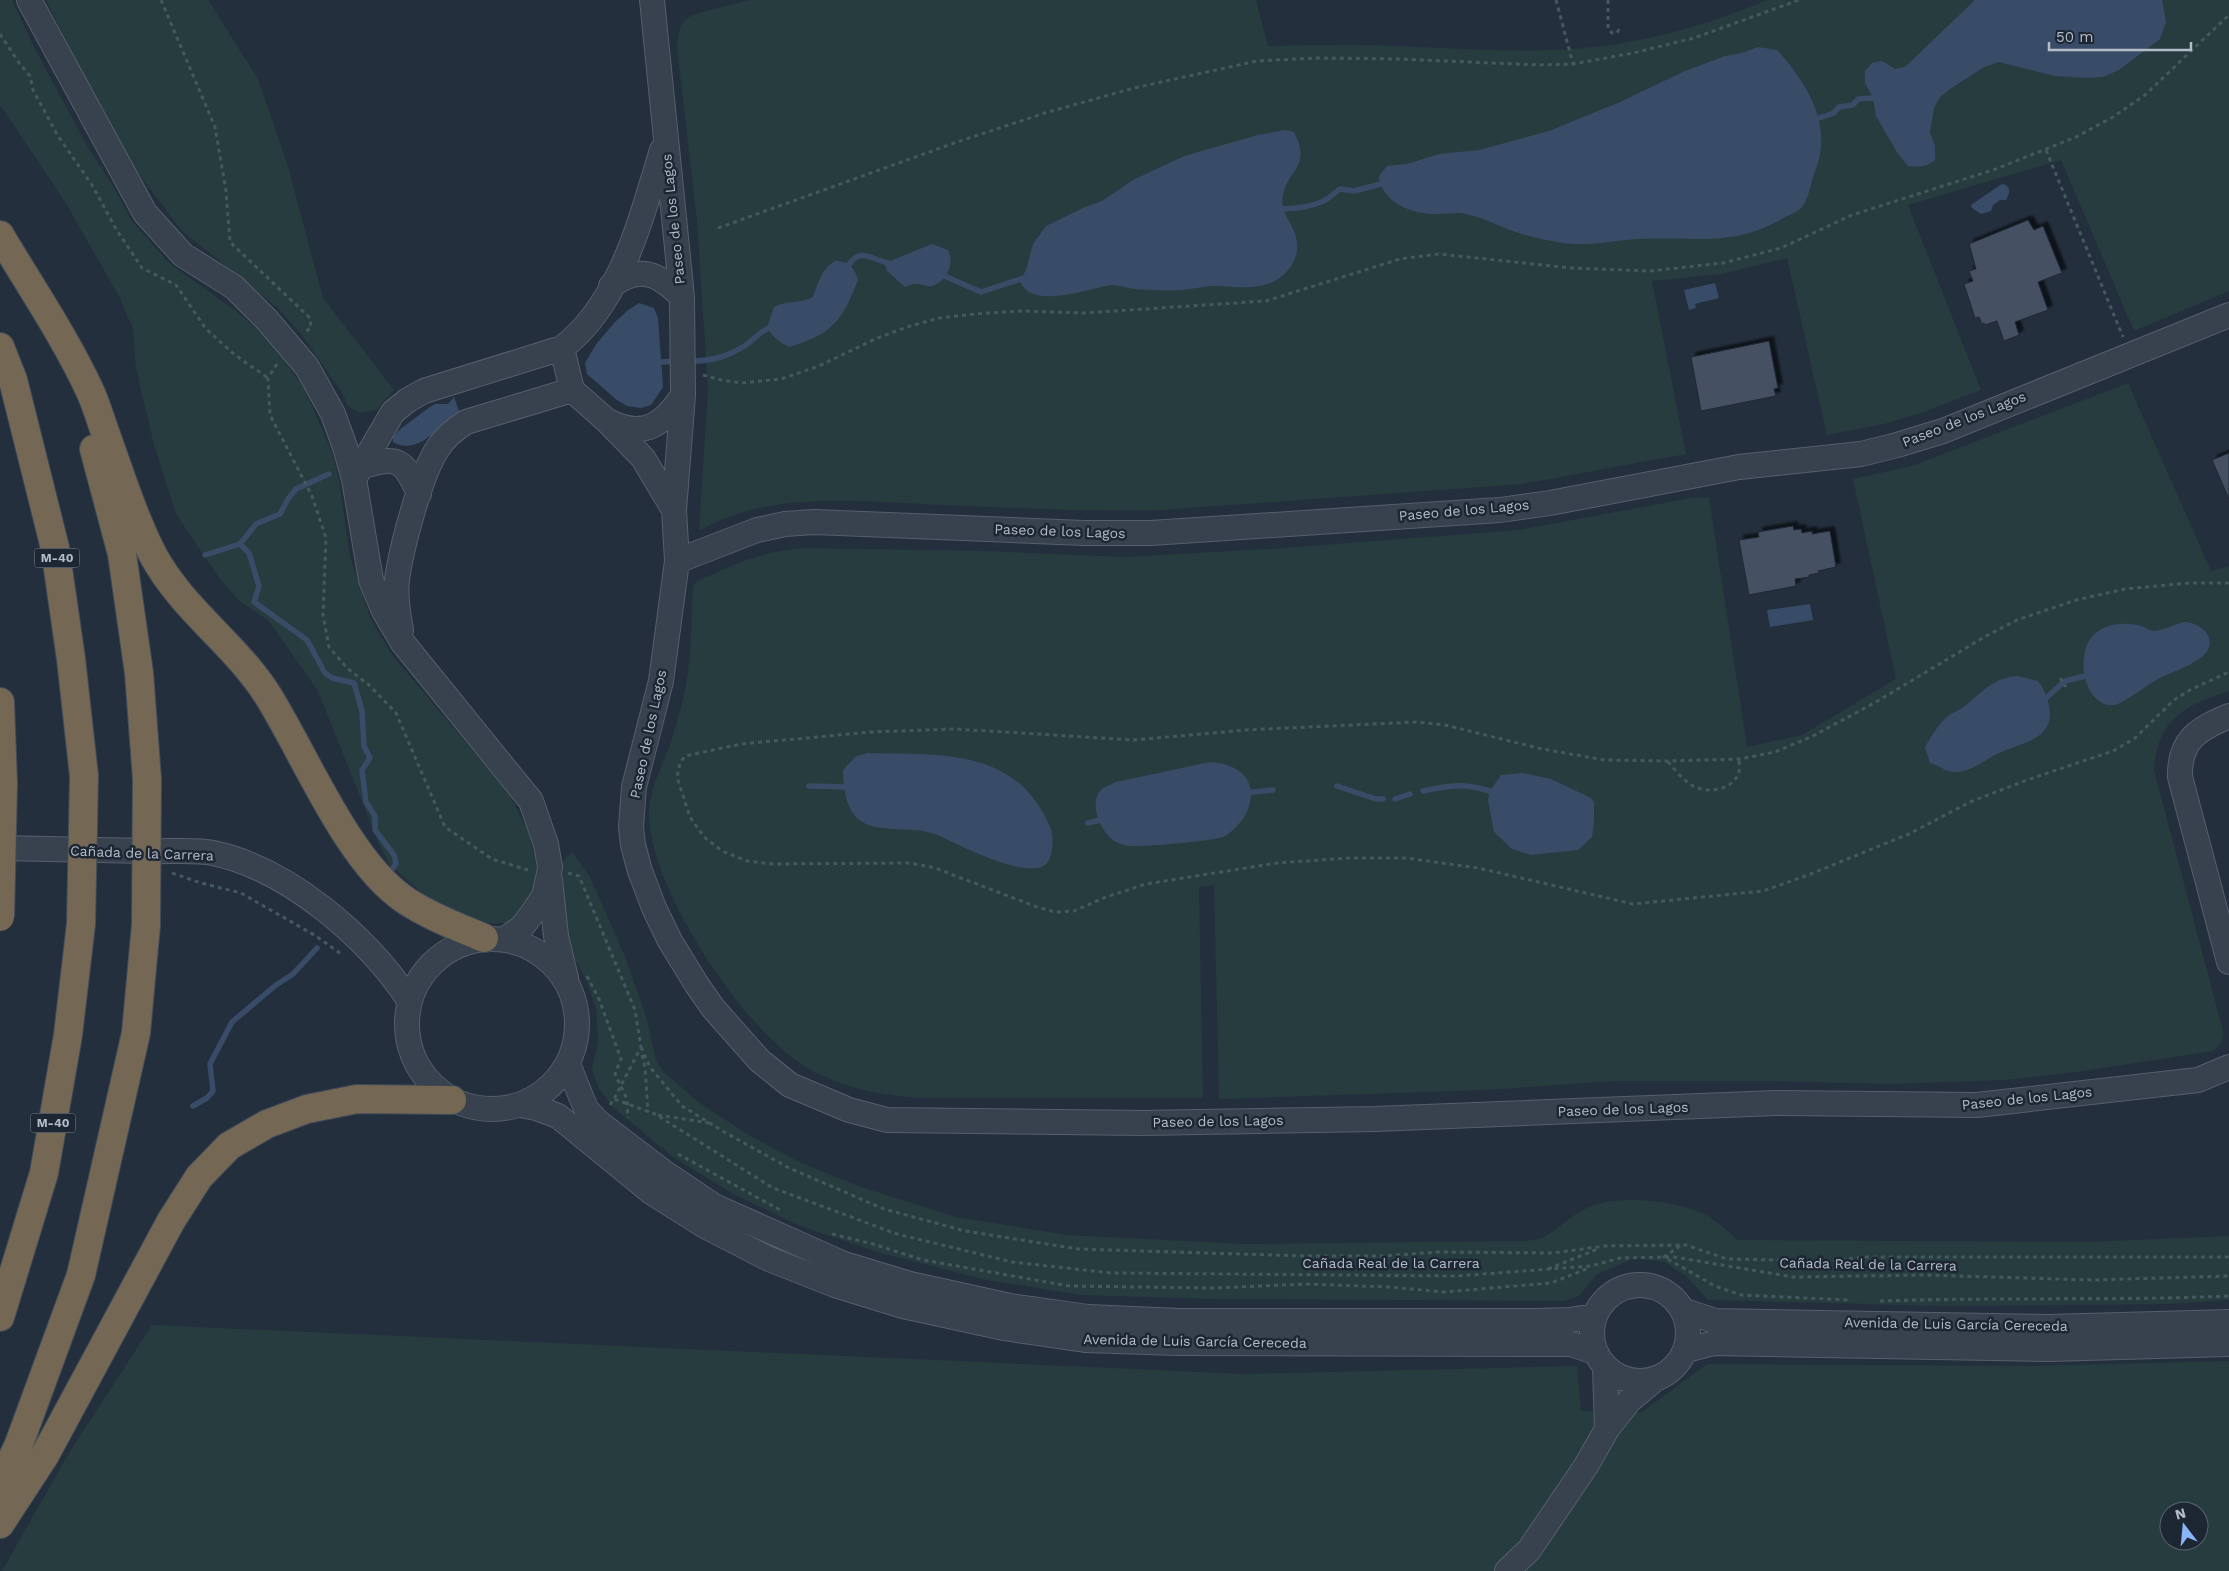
<svg xmlns="http://www.w3.org/2000/svg" width="2229" height="1571" viewBox="0 0 2229 1571" font-family="'Work Sans',sans-serif">
<defs>
<filter id="shadow"><feDropShadow dx="4.5" dy="-4.5" stdDeviation="1" flood-color="#0009"/></filter>
</defs>
<rect width="100%" height="100%" fill="#242f3e"/>
<path fill="#263c3f" fill-rule="evenodd" d="M0,0H12L33,45L86,144L115,189L131,220L170,264L236,311L259,331L286,363L305,390L331,450L339,479L350,557L371,620L392,655L510,795L530,836L537,870L535,881L540,884L523,915L506,923H483L457,916L432,901L390,865L379,844L318,691L268,620L238,600L217,575L176,514L154,445L136,368L133,329L120,298L64,200L0,105Z
M46,0H208L258,79L287,163L323,298L394,390L376,410L360,413L348,406L343,394L301,334L278,308L182,231L138,173L95,99Z
M749,0H1256L1268,46C1317,45 1366,44 1415,47C1475,49 1533,54 1593,47C1653,41 1712,23 1767,0H2229V291L2134,331L2061,160L1908,205L1981,390L1918,414L1884,424L1827,435L1787,258L1722,274L1652,281L1686,454L1522,484L1161,510C1088,512 1016,508 944,505C866,502 771,489 701,530L699,529L708,390L697,221L677,48C678,32 679,21 695,14Z
M2128,383L2211,571L2229,566V691C2184,706 2158,718 2154,770L2223,1031C2223,1040 2220,1046 2213,1051L2084,1071L2006,1080L1891,1084L1772,1081H1614L1485,1090L1219,1099L1214,885L1199,887L1203,1098H921C881,1095 845,1089 809,1069C745,1033 652,891 649,818C648,788 663,766 672,739C677,721 683,702 686,684C692,652 691,618 693,586L698,581C734,564 763,551 803,548L983,551L1125,557L1269,549L1519,530L1691,498L1709,497L1747,747L1802,735L1896,679L1853,479L1912,466Z
M572,852L590,877L626,959L647,1019L656,1061L665,1073L701,1104L747,1134L797,1161L858,1186L956,1217L1067,1235L1243,1244L1527,1241C1533,1240 1541,1239 1546,1236C1562,1226 1576,1211 1594,1205C1624,1195 1676,1201 1704,1214C1716,1220 1728,1232 1738,1240L2088,1242L2229,1236V1300L2168,1304L1944,1306L1708,1300L1688,1278L1665,1262L1635,1258L1596,1275L1579,1296L1564,1301L1217,1299L1080,1295L982,1279L877,1252L798,1225L733,1194L673,1157L614,1108L599,1089L592,1070L598,1041L596,1008L588,984L571,951L564,916L562,862Z
M152,1325L1244,1374L1577,1366L1581,1411L1642,1412L1707,1364L2033,1366L2229,1361V1571H2L69,1453ZM2169,1511H2199V1541H2169Z"/>
<path fill="#394c67" d="M1975,0H2162L2166,22L2160,39L2119,70L2103,77L2088,78L2055,76L1999,62L1984,67L1950,89L1940,97L1934,108L1930,132L1935,146V160C1926,167 1920,167 1908,166L1898,154L1876,116L1873,98L1865,83V71L1872,63L1882,61L1895,69L1905,67Z
M1758,47L1777,50C1806,82 1833,124 1816,169C1811,181 1809,202 1799,210C1795,213 1789,215 1785,217C1733,248 1696,236 1639,239C1617,240 1596,245 1574,244C1558,243 1538,239 1522,234C1503,229 1486,218 1466,214C1457,212 1448,214 1439,214C1414,215 1382,204 1379,176L1387,166L1407,164L1439,154L1479,150L1549,131L1620,102L1685,71L1725,56L1742,53Z
M1285,130L1294,132C1312,167 1288,169 1283,195C1278,218 1303,228 1296,256C1292,268 1282,279 1270,283C1251,291 1230,285 1210,286C1201,287 1192,289 1183,290C1167,291 1150,290 1134,289C1127,288 1119,285 1111,285C1090,288 1031,311 1020,281L1026,270L1033,244L1046,226L1085,207L1102,201L1133,180L1184,156L1258,135Z
M2004,184C2012,188 2009,194 2006,200H2000L1993,205L1991,211L1981,214L1972,208L1971,205L2000,185Z
M932,244L948,250C955,263 947,281 932,286C926,287 922,284 917,284C913,283 908,286 905,287L887,271L885,263Z
M835,261C849,261 854,267 858,280C842,321 833,334 789,347C779,342 773,337 767,327L774,307C788,300 799,304 813,297C818,283 822,268 835,261Z
M1715,283L1719,298L1695,304L1696,308L1689,310L1684,290Z
M639,303L654,308L658,318L663,387L651,405L641,408L627,406L617,400L587,374L585,363L597,343L615,322L627,311Z
M454,397L459,411C443,424 417,457 393,442V437L399,430L430,407L435,404H448Z
M1810,604L1813,620L1770,627L1767,610Z
M2184,622C2200,622 2219,638 2205,654C2193,666 2173,671 2158,679C2149,684 2141,690 2132,696C2125,700 2117,707 2108,705C2080,699 2074,644 2100,630C2111,623 2128,622 2141,626C2145,627 2150,631 2155,631C2164,630 2175,624 2184,622Z
M2018,676L2038,681C2045,690 2049,701 2050,713C2051,741 2016,744 1997,754C1983,761 1971,772 1955,772C1945,772 1939,765 1930,763L1925,747C1931,737 1939,723 1948,716C1953,712 1960,710 1965,706C1982,692 1995,677 2018,676Z
M867,753C942,755 1017,747 1051,829C1054,838 1053,859 1045,865C1025,880 956,843 935,834C914,826 884,833 864,823C846,814 843,787 843,770L855,757Z
M1210,762C1240,764 1261,781 1246,814C1241,823 1233,831 1225,836C1217,841 1142,847 1130,846C1126,846 1120,844 1116,842C1101,834 1087,802 1102,789C1106,786 1112,784 1116,782Z
M1523,773L1551,779L1591,798L1594,803V822L1592,837L1578,850L1531,855L1512,849L1494,832L1488,800L1490,791L1501,775Z"/>
<g fill="none" stroke-linecap="round" stroke-linejoin="round">
<path stroke="#394c67" stroke-width="5.5" d="M1813,120L1834,113L1839,107L1853,105L1858,99L1873,98L1879,95
M1276,208C1291,210 1314,207 1327,199C1332,196 1335,192 1340,189L1354,191L1385,183
M846,271C857,243 873,261 892,264
M940,274L981,292L1024,278
M690,361C712,361 727,357 746,345C756,338 763,328 775,326
M652,363L675,361
M329,474L296,489L288,499L280,514L256,524L240,544L249,553L259,586L254,602L307,640L325,673L332,678L354,683L362,711L364,746L370,758L362,770L366,802L375,816V830L394,855L396,863L391,871
M205,555L240,544
M2047,697L2065,681L2085,676
M809,786L849,787
M1337,786L1376,799H1383
M1423,791C1451,785 1463,783 1490,791
M1244,793L1273,790
M1395,799L1410,794
M1088,823L1105,819
M193,1106L207,1098L213,1091L210,1064L232,1022L276,985L293,974L317,948"/>
</g>
<path fill="#455162" stroke="#1f2835" filter="url(#shadow)" d="M2028,220L2034,230L2043,226L2062,273L2038,282L2048,310L2015,322L2019,335L2004,341L1997,321L1985,325L1984,323L1982,324L1979,317L1975,318L1964,284L1973,281L1969,271L1976,269L1969,244Z
M1769,341L1778,388L1774,389L1776,396L1701,411L1691,357Z
M2229,453V499L2212,460Z
M1793,526L1794,530L1801,529L1802,533L1812,531V534L1830,531L1836,567L1818,571L1819,573L1809,575V577L1795,579L1796,586L1749,595L1739,540L1759,537L1758,532Z"/>
<g fill="none" stroke-linecap="round" stroke-linejoin="round">
<defs>
<path id="minor" d="M29,0L145,213L183,255L234,287L267,320L307,367L333,414L345,447L354,479L371,580L384,611L403,643L531,801L546,844L550,867L549,874L544,896L532,914L521,928L505,939
M652,0L682,297L683,395L674,510L677,561L661,681L634,787L631,827L633,845L640,871L654,908L670,941L697,985L713,1008L760,1061L790,1085L849,1110L887,1120L1143,1123L1375,1119L1776,1103L1977,1105L2198,1080L2229,1067
M611,286C640,264 659,274 682,297
M562,348L572,390L606,420L643,458L674,510
M610,422C644,439 664,424 683,395
M361,467C397,455 404,459 419,494
M354,479L393,412L408,400L424,391L562,348C621,303 641,218 662,150
M677,561L757,530L785,524L814,522L1084,533H1151L1500,510L1550,503L1739,467L1861,454L1897,445L1943,431L2229,315
M401,630C398,614 395,597 397,580C401,549 421,473 438,448C445,437 455,429 466,422L572,390
M2229,716C2198,729 2179,740 2180,777L2229,962
M0,848C49,849 99,850 148,851C168,852 194,849 213,853C289,869 367,937 409,1000
M550,880L556,936L566,978
M407 1024a85 85 0 1 1 170 0a85 85 0 1 1-170 0Z
M568,1064L586,1109L598,1122L665,1173L714,1206L844,1264L910,1284L1010,1306L1088,1317L1180,1321H1537L1570,1320L1594,1316
M521,1105L536,1108L558,1116L651,1192L705,1226L769,1259L835,1285L903,1306L1004,1328L1085,1340L1178,1343L1571,1344L1595,1352
M1592 1333a48 48 0 1 1 96 0a48 48 0 1 1-96 0Z
M1685,1311L1715,1321L2049,1327L2229,1322
M1687,1350L1714,1343L2050,1349L2229,1344
M1605,1367L1607,1429
M1507,1571L1529,1550L1586,1466L1607,1429L1629,1401L1653,1381"/>
<path id="highway" d="M0,235C30,286 65,337 90,391C96,404 100,418 105,432C120,473 133,516 153,555C182,609 234,643 267,694C305,754 347,861 405,900C429,916 458,927 484,938
M0,347L13,380L55,548L71,659L84,776
M94,449L122,554L139,673L147,779
M0,702L3,784
M0,1317L44,1173L68,1035L81,924
M0,1485L19,1444L81,1275L136,1033L146,925
M0,1524L45,1455L171,1221L199,1177L229,1146L267,1124L307,1109L357,1099L452,1100"/>
</defs>
<use href="#minor" stroke="#565f6c" stroke-width="26"/>
<use href="#highway" stroke="#434c59" stroke-width="30"/>
<path stroke="#44595c" stroke-width="3" stroke-dasharray="4 4" stroke-linecap="butt" d="M161,0L215,127L226,191L230,242L310,318L311,328L303,333
M1556,0L1573,64
M1608,0V29L1612,33H1617L1619,29
M0,34L19,63L30,76L33,90L58,136L92,185L116,229L142,268L176,285L206,329L235,355L268,378
M2046,150L2123,337
M718,228L957,142L1045,113L1134,88L1257,61L1317,58L1399,59L1539,65L1573,64L1633,53L1694,38L1799,0
M277,364L268,378L270,415L312,496L326,538L323,615L329,647L348,669L369,685L396,713L445,827L492,859L528,870
M703,375L721,380L742,383L781,379L819,366L875,339L907,327L939,318L975,314L1022,311L1084,313L1266,301L1400,259L1439,254L1571,268L1650,271L1723,263L1781,248L1852,215L1996,169L2076,137L2113,117L2145,95L2229,15
M2229,583H2189L2125,589L2076,600L2017,620L1986,636L1876,702L1813,736L1775,752L1739,759L1668,761L1605,760L1542,749L1445,725L1416,722L1246,730L1134,740L955,729L871,732L741,744L685,756L680,763L677,777L690,817L704,837L722,851L747,861L773,864L910,863L935,868L1037,907L1055,912L1074,911L1106,897L1146,884L1277,863L1349,858H1406L1478,868L1633,904L1763,891L1808,875L1909,834L1970,802L2027,780L2113,751L2134,739L2174,700L2190,690L2229,672
M2060,678L2066,687
M1668,762C1675,770 1684,781 1693,786C1708,794 1735,790 1739,771C1740,767 1739,763 1739,759
M172,873L201,883L241,893L316,936L341,954
M568,873L579,876L635,1010L641,1047L614,1099
M587,976L599,999L621,1059L615,1074L627,1099L628,1118
M641,1047L650,1067L682,1106L726,1133L789,1168L884,1209L965,1231L1078,1249L1305,1256H1383L1439,1252L1553,1253L1605,1246L1686,1245L1727,1259L1829,1261L1866,1257H2229
M642,1055L645,1067L648,1112
M610,1105L614,1099L655,1114L773,1188L897,1234L1012,1262L1111,1273L1457,1276L1591,1266L1620,1258L1674,1257L1793,1277L1925,1275L2092,1280L2229,1276
M658,1115L709,1123
M678,1154L782,1211
M832,1234L873,1244L923,1260L1069,1286L1214,1288L1306,1284L1389,1287L1444,1292L1551,1283L1589,1268
M1680,1246L1664,1257L1715,1286L1741,1295L1849,1300
M1548,1269L1600,1248
M1880,1301C1996,1297 2113,1301 2229,1296"/>
<use href="#minor" stroke="#38414e" stroke-width="24"/>
<use href="#highway" stroke="#746855" stroke-width="28"/>
<defs>
<path id="highway-bridge" d="M0,917L3,784
M81,924L84,776
M146,925L147,779"/>
</defs>
<use href="#highway-bridge" stroke="#434c59" stroke-width="30" stroke-linecap="butt"/>
<use href="#highway-bridge" stroke="#746855" stroke-width="28"/>
</g>
<g text-anchor="middle" stroke-width="5" stroke-linejoin="round" paint-order="stroke">
<g fill="#1d2633" stroke="#878f9c" stroke-width="1">
<rect x="34.5" y="548.5" width="45" height="19" rx="4"/>
<rect x="30.5" y="1113.5" width="45" height="19" rx="4"/>
</g>
<g font-size="12" font-weight="bold" fill="#b4bcc9">
<text x="57" y="562">M-40</text>
<text x="53" y="1127">M-40</text>
</g>
<g font-size="14" fill="#b4bcc9" stroke="#1d2633">
<text transform="translate(673 219) rotate(-96)" y="5">Paseo de los Lagos</text>
<text transform="translate(1964 419) rotate(-21)" y="5">Paseo de los Lagos</text>
<text transform="translate(1464 510) rotate(-5)" y="5">Paseo de los Lagos</text>
<text transform="translate(1060 531) rotate(2)" y="5">Paseo de los Lagos</text>
<text transform="translate(648 734) rotate(-78)" y="5">Paseo de los Lagos</text>
<text transform="translate(142 853) rotate(2)" y="5">Cañada de la Carrera</text>
<text transform="translate(2027 1098) rotate(-6)" y="5">Paseo de los Lagos</text>
<text transform="translate(1623 1109) rotate(-2)" y="5">Paseo de los Lagos</text>
<text transform="translate(1218 1121) rotate(-1)" y="5">Paseo de los Lagos</text>
<text x="1391" y="1268">Cañada Real de la Carrera</text>
<text transform="translate(1868 1264) rotate(1)" y="5">Cañada Real de la Carrera</text>
<text transform="translate(1956 1324) rotate(1)" y="5">Avenida de Luis García Cereceda</text>
<text transform="translate(1195 1341) rotate(1)" y="5">Avenida de Luis García Cereceda</text>
</g>
</g>
<g transform="translate(2184 1526) rotate(344)"><circle r="24" fill="#1d2633" stroke="#59626f"/>
<path d="M0-4L9 19L0 12L-9 19Z" fill="#8ab4f8"/>
<text y="-8" font-size="14" font-weight="bold" text-anchor="middle" fill="#b4bcc9">N</text>
</g>
<path d="M2049 42v8h142v-8" fill="none" stroke="#b4bcc9" stroke-width="2.5"/>
<text x="2056" y="42" font-size="15" fill="#b4bcc9" stroke="#1d2633" stroke-width="4" paint-order="stroke">50 m</text>
</svg>
